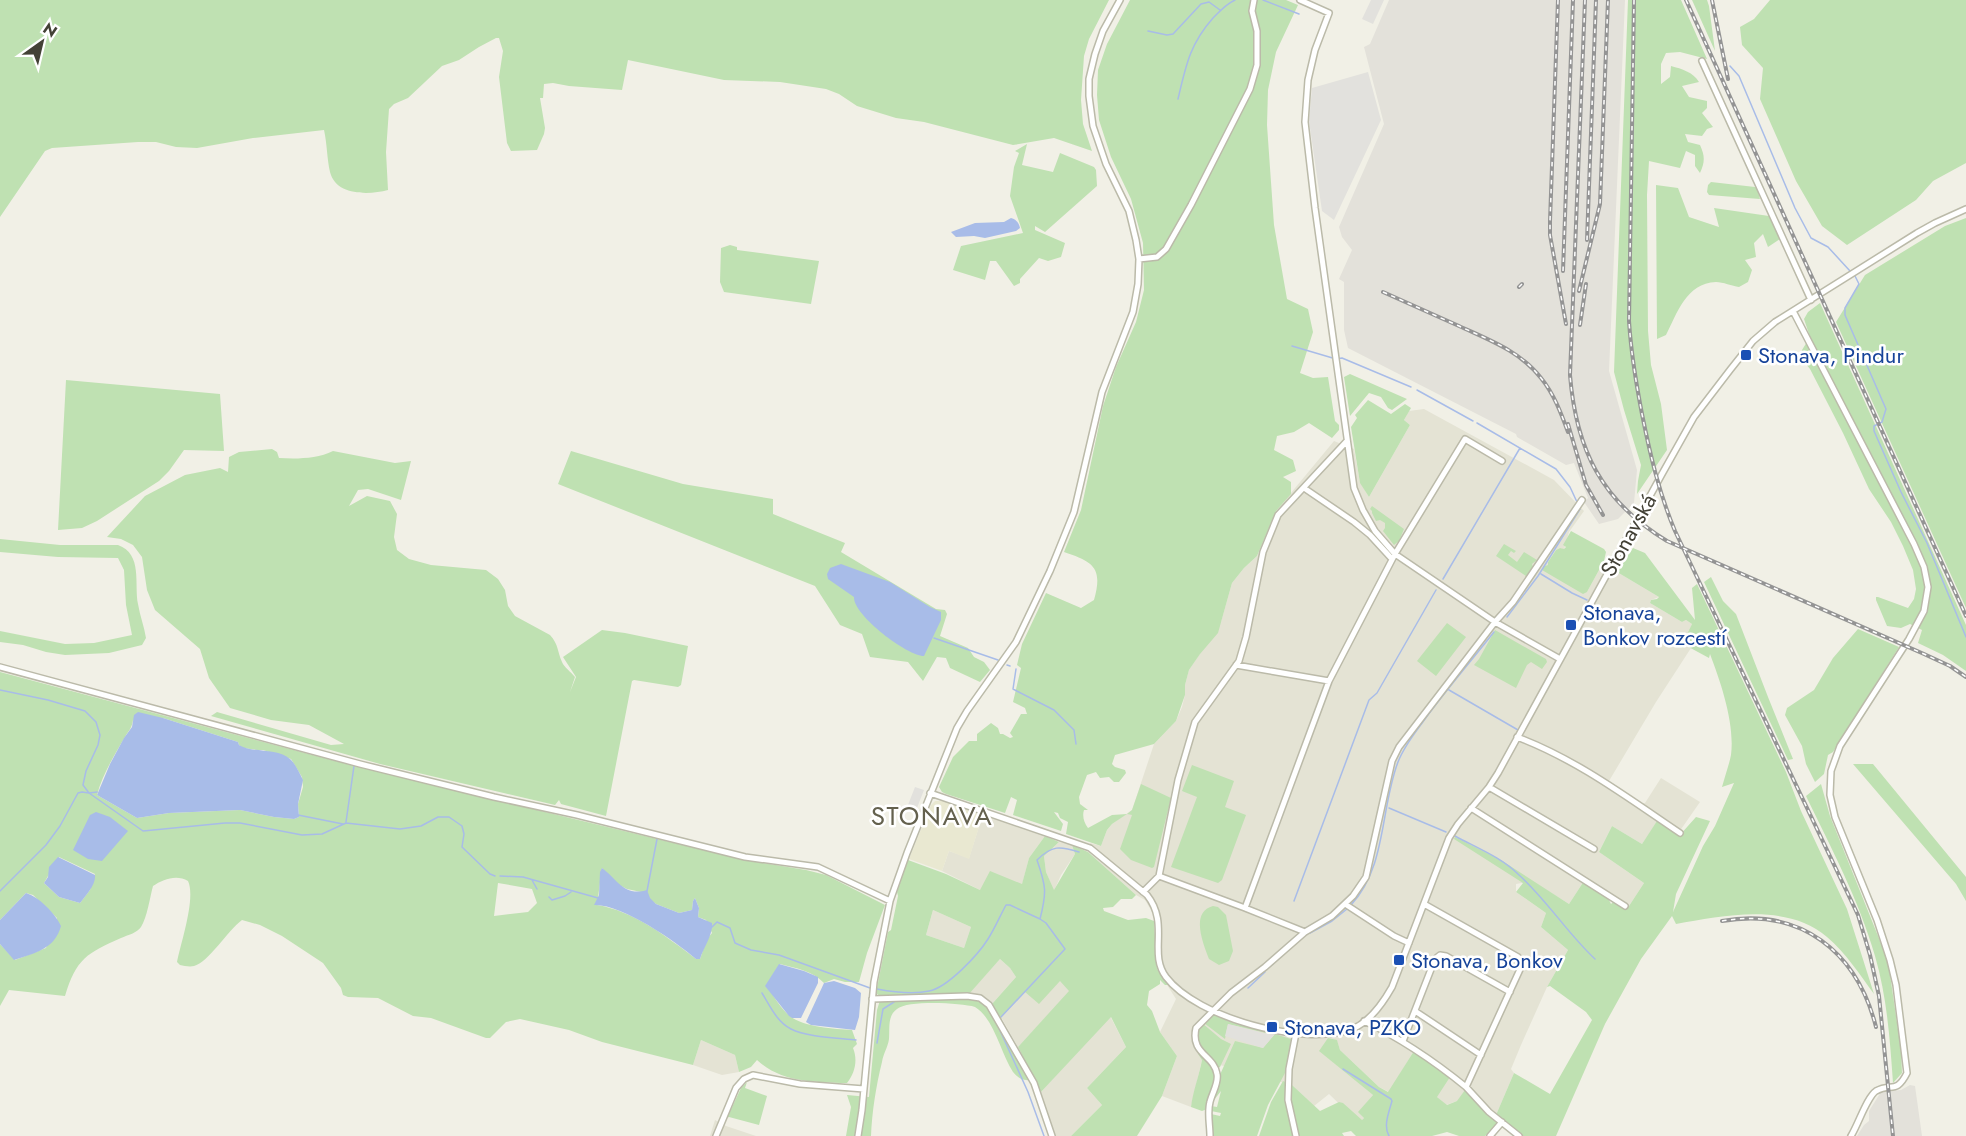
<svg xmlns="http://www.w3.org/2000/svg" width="1966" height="1136" viewBox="0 0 1966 1136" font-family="Jost,sans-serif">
<rect width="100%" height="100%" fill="#f1f0e6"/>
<path fill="#e4e3d4" d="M1424,409L1554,480L1584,511L1569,532L1564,550L1560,548L1556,550L1548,562V565L1544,566L1587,592L1604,561L1617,572L1659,597L1651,600L1650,603L1682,622L1686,620L1692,624L1685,645L1691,648L1656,702L1609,781L1642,804L1645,803L1661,778L1700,802L1677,835L1657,822L1642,844L1612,826L1599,852L1644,883L1629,906L1584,881L1569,904L1532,881L1516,884V892L1546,913L1541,927L1568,950L1547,987L1521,1045L1511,1069L1514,1073L1496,1115L1457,1101L1446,1105L1437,1097L1414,1051L1389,1092L1379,1087L1340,1050L1337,1041L1320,1051L1373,1095L1359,1112L1364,1118L1359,1123L1329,1094L1314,1106L1292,1085L1202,1060L1191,1107L1162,1096L1177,1056L1160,1032L1176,999L1157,969L1154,915L1145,900L1136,895L1088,852L1090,843L1101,846L1107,830L1112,824L1132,810L1154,744L1176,721L1182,707L1185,695V685L1189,670L1221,622L1232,583L1244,568L1257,556L1276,511L1334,441L1354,449L1360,482L1369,497L1410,425L1404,420L1409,411Z
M983,814L1045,836L1029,858L1022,885L980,890L942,871L949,851L969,858Z
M1059,842L1072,845L1075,854L1061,875L1054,891L1046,872L1044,856Z
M933,910L971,927L964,948L926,935Z
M1000,959L1010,968L1016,977L992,1004L968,994Z
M1060,980L1070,991L1018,1047L1001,1017L1025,991Z
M1110,1016L1126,1047L1087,1088L1102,1105L1071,1136H1053L1041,1092Z
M701,1040L735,1055L739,1072L722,1075L693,1065Z
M715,1120L726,1126L756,1136H710Z"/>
<path fill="#e3e1da" d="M1389,0H1625L1609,371L1637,470L1634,503L1618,519L1599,524L1584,502L1588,498L1574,463L1566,465L1517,437L1516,434L1348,348L1344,330V282L1339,279L1352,250L1342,237L1339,227L1384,124L1364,47L1370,44Z
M1910,1085L1915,1086L1922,1136H1857L1864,1125L1869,1121V1111L1881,1092L1901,1090Z"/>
<path fill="#e9e8d1" d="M935,801H947L983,814L969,859L949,851L942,871L909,859L931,805Z"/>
<path fill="#bfe1b2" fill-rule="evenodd" d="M0,0H1109L1089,39L1084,56L1081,100L1083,124L1092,151L1054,138L1013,145L924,122L896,118L857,106L839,94L826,89L780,82L724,80L628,60L622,90L569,86L553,83L544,84L543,98H540L545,128L544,134L537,150L511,151L507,143L499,77L503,51L499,38H496L479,47L459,60L442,66L408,98L394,104L389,109L386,152L388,190C369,195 336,196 330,172C327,159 327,143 324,130L253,138L197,148L176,147L156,142H138L52,148L45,151L0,217Z
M1130,0H1286L1298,5L1276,52L1268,90L1267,125L1274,225L1287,299L1308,309L1313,332L1300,373L1313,378L1328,377L1335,421L1339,425V430L1332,438L1309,423L1294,432L1277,436L1274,450L1293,460L1296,471L1283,477L1291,482V494L1276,511L1257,556L1244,568L1232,583L1218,633L1200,654L1189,670L1185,685V695L1176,721L1154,744L1115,755L1112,764L1115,767L1125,770L1126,773L1119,782H1114L1109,777L1100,778L1096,772L1087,775L1079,797L1080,804L1088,810H1084C1082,816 1084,823 1088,828L1112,815L1127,814L1132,810L1141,784L1171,798L1154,867L1152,868L1131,860L1120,849L1132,815L1127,814L1112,824L1107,830L1101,846L1066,834L1068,822L1060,818L1058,813L1054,812L1063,824L1061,831L1013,815L1017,800L1011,797L1005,813L946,794L942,792L939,787L953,757L969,741H977V734L991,723L998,728L1000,734H1003L1010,738L1013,737L1010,733L1021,714H1027L1025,708L1013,702L1021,668L1017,665L1022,644L1046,593L1081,608L1094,600C1103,568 1094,562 1064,552L1081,510L1103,406L1116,367L1136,322L1144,290L1143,243L1131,199L1111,157L1099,120L1097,95L1098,70L1107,44Z
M1628,0H1681L1707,59L1680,52L1666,53L1661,64V84L1670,77L1671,66C1682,69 1693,72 1699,82L1682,86L1689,97L1707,101V108L1702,113L1713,127L1707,129L1702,136L1685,134L1688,142L1700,145C1705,156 1705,162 1700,173L1695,166V155L1686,151L1680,168L1649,161L1647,195L1648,331L1651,365L1661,404L1667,450L1637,494L1638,481L1641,465L1624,410L1614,372Z
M1692,0H1707L1709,6L1715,51Z
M1770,0H1966V163L1933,181L1916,200L1847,245L1822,226L1796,181L1760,99L1763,68L1742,45L1740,27L1754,19Z
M1027,144L1022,165L1053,172L1060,153L1094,167L1096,170L1097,186L1045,232L1035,226V230L1065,243L1061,257L1048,261L1039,258L1020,279V283L1014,286L996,261H990L985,280L953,270L961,246L1023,233L1010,196L1014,167L1019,153L1015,151Z
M1711,182L1755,187L1757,188L1760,199L1709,195L1707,192L1708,185Z
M1656,185L1678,188L1689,217L1719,227L1714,208L1769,216L1780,239L1768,247L1763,234L1754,243L1756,257L1745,260L1752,270L1748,282L1739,287C1732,286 1723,282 1716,282C1686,283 1677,314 1666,335L1657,339Z
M1966,218V608L1836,322L1865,275L1945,226Z
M730,245L737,247V250L819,261L811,304L724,292L720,282L721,248Z
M1820,303L1966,625V671L1943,655L1918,643L1922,630L1910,624L1901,628L1887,626L1876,600V597H1878L1908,608L1914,599L1916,589L1913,570L1903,546L1891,522L1869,489L1843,433L1810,369L1801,358L1802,350L1810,337L1804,319L1808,312Z
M1350,374L1407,399L1392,410L1388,408L1381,397L1369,393L1350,416L1344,377Z
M66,380L220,394L224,451L184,450L169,471L159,481L97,521L82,528L58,530Z
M1368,400L1391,414L1405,404L1411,408L1404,420L1410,425L1369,497L1360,483L1351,427L1357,418L1355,415Z
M272,449L277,452L279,458C296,459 317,459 333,451L395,463L411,461L401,500L368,489L358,490L349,506L367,496L390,501L397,514L394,537L397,550L409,559L431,565L486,570L498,579L505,590L508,606L515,616L550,635C559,645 557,651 562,662C564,667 571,672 575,677L570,692L576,677L563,657L602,630L625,633L688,646L681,685L678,687L634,680L632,681L606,816L561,804L559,800L555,805L380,764L211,716L217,712L331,745L344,744L309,725L271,720L230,708L209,678L200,649L155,610L147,590L142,557L133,545L121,539L107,537L145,496L185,475L220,468L228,472L229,457L239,452Z
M571,451L683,484L773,499V514L845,543L841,552L936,609L945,610L947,614L940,636L968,648L974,657L984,662L990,670L980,682L950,668L946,658L937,657L923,681L908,662L870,657L862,634L840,625L815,586L558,484Z
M1372,506L1404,529L1399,541L1394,545L1383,531L1385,528V523L1380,520L1376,521L1372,513V511L1370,509Z
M1571,531L1604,549L1606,552L1604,561L1587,592L1583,594L1542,570L1544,566L1548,565V562L1556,550L1560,548L1564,549L1566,547L1563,545Z
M0,539L60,545H118C143,554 134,584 138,604C140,616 144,626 146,638L142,645L109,653L65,655L46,652L23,645L0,642V631L65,644L94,643L132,635L126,605L124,570L118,558L58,557L0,552Z
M1504,544L1516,551L1514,553L1511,551L1508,555L1517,562L1524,552L1537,560L1532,564L1533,567L1526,576L1496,556Z
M1633,548L1645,553L1695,620L1692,588L1697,584L1786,772L1801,811L1847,909L1874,994C1860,975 1846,953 1827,937C1787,902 1723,916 1676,924L1672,916L1641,959L1605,1024L1556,1136H1521L1496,1115L1514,1073L1550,1094L1592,1020L1586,1012L1550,986L1547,987L1568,950L1541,927L1546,913L1516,892L1523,883L1454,839L1455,837L1501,860L1569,904L1584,881L1607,896L1611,904L1614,901L1625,908L1629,906L1644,883L1599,852L1612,826L1642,844L1657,821L1679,836L1696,817L1710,821L1676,894L1673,912L1703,846L1715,826L1734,783L1722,787C1725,776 1729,765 1731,755C1735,724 1721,683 1710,654L1709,658L1685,645L1683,648L1681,647L1692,624L1686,620L1682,622L1650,603L1651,600L1657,599L1659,597L1617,572Z
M1711,577L1723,601L1736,614L1768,697L1793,759L1788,760L1704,582Z
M1447,623L1466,637L1436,676L1417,661Z
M1858,629L1899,647L1833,752L1828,755L1824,774L1815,782L1806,764L1802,746L1785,715L1787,708L1814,690L1833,658Z
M1495,630L1546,659L1547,662L1542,669L1531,662L1527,665L1516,688L1474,665L1479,659Z
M0,672L343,763L740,859L806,870L826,875L885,905L867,953L859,982H845L834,979L824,983C813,971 795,968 780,964L769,989C775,998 781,1009 790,1016C803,1027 835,1029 852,1030L857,1044L853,1048C858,1060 855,1073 847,1083C815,1082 782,1083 757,1060L751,1067L739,1072L735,1055L701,1040L693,1065L602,1042L569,1030L520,1019L506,1022L490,1038H486L431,1018L413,1016L378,998L348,997L343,995L341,988L323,963L282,936L260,925L242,920C228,930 208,963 194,966C190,967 184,966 180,965L177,962C181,942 196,898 188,881C177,874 163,879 153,886C150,897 147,918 141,927C137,933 128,935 121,938C87,953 76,959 65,996L9,990L0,1006V944L15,960L46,948L57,918L33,895L26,893L0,920ZM163,718L238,742L239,745L243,748L257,750H263L291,759L302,777L303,787L298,804L299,817L294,819L274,817L240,810L169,813L137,818L97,795C102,775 115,754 125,737C129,730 132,728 133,720ZM59,857L95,874L90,890L80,903L59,897L44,883ZM602,868L617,884L627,889L641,892L656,904L679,913L692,910L693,901L695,898L699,908L698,917L706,920L712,933L707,939L700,959H696C667,937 634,911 597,905ZM498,883L532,889L537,903L528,912L494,916Z
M1853,764H1873L1966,877V901L1956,884Z
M1192,765L1234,781L1225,807L1246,815L1222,880L1218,883L1171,867L1197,797L1182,791Z
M1821,784L1830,816L1888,961L1901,1050L1902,1073L1893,1083C1890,1040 1887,997 1875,956C1859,900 1831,848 1806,796Z
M1045,836L1059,842L1044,856L1046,872L1054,890L1075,854L1072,845L1088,852L1136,895L1132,899H1121L1113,907L1103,908L1104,911L1128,920L1146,918L1154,921L1157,969L1170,985H1165L1160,980V984L1149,991L1147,1005L1152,1011L1160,1032L1177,1056L1162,1096L1137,1136H1071L1102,1105L1087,1088L1126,1047L1111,1017L1041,1092L1018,1047L1069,991L1060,981L1039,1004L1025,992L1001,1017L1006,1039L1031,1080C1022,1081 1018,1078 1013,1072C1001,1054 994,1018 975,1007C961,1003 908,1000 897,1009C887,1016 890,1029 889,1039C888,1047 883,1054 882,1062C876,1086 872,1112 871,1136H846L851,1107L847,1095L869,1097L877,1010L881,997L876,993L888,932L891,930L898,896L897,892L908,860L946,874L980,890L990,871L1022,884L1029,858ZM933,910L971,927L964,948L926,935ZM1000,959L1010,968L1016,977L992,1004L980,996L969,994Z
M1213,906L1218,907L1226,915L1233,951L1229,961L1219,965L1209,959C1203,943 1190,912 1213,906Z
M1212,1014C1230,1023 1248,1028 1269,1032L1266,1033L1228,1024L1225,1039L1204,1023Z
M1202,1023L1221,1039L1231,1044L1220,1067L1216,1069L1219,1077L1235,1041L1263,1048L1275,1034L1291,1039L1285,1073L1268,1105L1257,1136H1211V1114L1220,1116L1221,1113L1211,1111V1106L1217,1107L1221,1091L1207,1109L1202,1111L1191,1107C1193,1091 1199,1076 1202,1060L1198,1054L1202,1050L1199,1047L1196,1033Z
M1328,1038L1337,1040L1340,1050L1379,1087L1388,1092L1414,1051L1450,1077L1437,1097L1447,1105L1457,1101L1465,1090L1498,1120L1497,1125L1485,1136H1459L1447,1132L1432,1136H1356L1351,1131L1342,1133L1344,1136H1259L1271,1102L1283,1081L1292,1085L1320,1111L1339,1102L1343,1103L1362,1120L1364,1118L1358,1112L1373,1095L1319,1051Z
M747,1082L745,1088L767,1096L759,1125L729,1117L727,1118L741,1088Z"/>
<path fill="#e2e1dd" d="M1371,0H1384L1373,24L1362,19Z
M1368,72L1381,120L1334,220L1322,211L1309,121L1312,88Z
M915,787L924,790L915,813L906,810Z
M1228,1024L1267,1034L1269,1032L1275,1034L1263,1048L1225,1036Z"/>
<path fill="#a8bce8" d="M1011,218C1016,219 1019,223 1020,228L1016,231L985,238L974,236L956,237L951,232L975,223L1004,222Z
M841,564L890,582L930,607L941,612V620L924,656C907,656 853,615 854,597L828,579L827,574L830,568Z
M138,712L163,718L238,742L239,745C251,753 278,748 290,759C295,763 300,774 303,780L298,804L299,817L294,819L274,817L240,810L169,813L137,818L97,795L110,764L124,738L132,727L134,715Z
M96,812L110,817L128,831L102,861L88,859L73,850L90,815Z
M58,857L95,875C96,885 86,895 80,903L59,897L44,883L48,877L49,867Z
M602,868C617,879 624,897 647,890L650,898L656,904L679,913L692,910L693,901L695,898L699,908L698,917L712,923C713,935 704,947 700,959H696C675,941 622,904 594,905L599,895L600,872Z
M26,893C39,897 55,913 61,926C55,949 35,953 14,960L0,944V920Z
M779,964L804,971L818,977V983L801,1018H792L789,1016L765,986Z
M834,981L855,988L861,993L859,1017L855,1030L811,1025L806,1022L824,983Z"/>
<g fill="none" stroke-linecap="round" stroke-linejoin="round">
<path stroke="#a8bce8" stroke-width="1.5" d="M1263,0L1299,14
M1148,31L1167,35L1173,34L1201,4L1209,2L1220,10
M1730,66L1739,76L1795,208L1811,238L1828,247L1850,271
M1178,99C1186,65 1190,44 1213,18C1220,11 1226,4 1235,0
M1855,276L1859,284L1845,308V315L1886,409L1882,422L1874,426V431L1901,492L1927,543L1966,637
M1292,346L1336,359L1342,358L1411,387
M1417,390L1473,421
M1477,423L1556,469L1570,487L1577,502
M1541,574L1572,593L1587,600
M1443,579L1520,448
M1507,617L1538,576L1580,509
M934,638L998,660
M1007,665L1010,666
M1016,669L1013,689L1054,710L1074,730L1076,744
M0,690L48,700L85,711L96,722L100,735L98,745L86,771L83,785L89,793L97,792
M1449,690L1518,730
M1389,808L1446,832
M298,815L343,824
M346,822L354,766
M1455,836C1477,848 1501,857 1519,875C1547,900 1567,933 1595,959
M500,876L523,877L598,898
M532,880L537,889
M0,891L46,845L60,826L78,793L82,792L89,793L143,831L225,823H240L302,835L322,834L346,823L400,829L421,826L438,817H449L462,826L464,834L462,847L490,874L495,876
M647,891L657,839
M549,897L552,900L565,896L571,892
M1294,901L1369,700L1377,693L1436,590
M1351,905C1387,866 1380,809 1398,762C1404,746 1415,733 1425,719C1447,689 1471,661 1494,632
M711,928L717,922L730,928L735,943L751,950L779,955L870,988
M1310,933L1332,921L1347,909
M1267,969L1303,937
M1248,988L1265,972
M877,989C893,992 912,995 929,991C947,988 978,955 988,939C995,928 1000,916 1006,905H1010L1040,919C1047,892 1046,886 1037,860C1052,845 1060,846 1079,852
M762,993C770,1006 777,1022 791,1029C806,1037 839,1038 856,1040
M1001,1017L1065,949L1046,923L1040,919
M997,1024L1028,1092L1044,1136
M877,1043L883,1009L894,1002
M1343,1069L1391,1099L1392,1101C1389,1112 1383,1126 1389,1136"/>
<defs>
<path id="minor" d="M1300,0L1329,13L1315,50L1308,80L1305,122L1315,208L1354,488L1363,510L1375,531L1395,554L1495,622L1560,659
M1702,61L1811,300
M1139,259L1157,257L1166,249L1191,205L1250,89L1257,65V31L1252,11L1254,0
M1793,311L1914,544L1924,567L1928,587L1924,611L1909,639L1840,746L1831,771L1830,795L1835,817L1877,920L1890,960L1896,985L1907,1073C1896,1095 1891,1082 1876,1091C1867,1097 1858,1125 1851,1136
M1304,488L1354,522L1370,535L1392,559
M1236,665L1329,681
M0,667L360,764L494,797L577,815L745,857L818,867L890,901
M1517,737C1576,759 1628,798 1680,833
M1489,787L1594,849
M930,793L1090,848L1147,895C1170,924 1148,953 1166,977C1197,1018 1304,1047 1352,1029C1370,1022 1383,1003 1392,987L1449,838L1458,824L1489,787L1498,773L1662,474L1694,417L1730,370L1753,341L1775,322L1917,233L1935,223L1966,209
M1471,808L1625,906
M1159,876L1178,780L1195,722L1239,661L1246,637L1263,552L1278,515L1346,442
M1143,892L1159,876L1245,908L1329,681L1395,554L1465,439L1502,461
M1345,904L1394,936L1409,943
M1245,908L1305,932
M872,999L967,996L980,998L989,1005L1034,1083L1052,1136
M1415,1011L1481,1055
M1364,1021C1402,1039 1434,1061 1466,1087L1522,965V961L1518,957L1424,904
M1403,1041L1435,959L1440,955L1446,956L1510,992
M1466,1087L1489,1112L1519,1136
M716,1136L736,1088L744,1079L753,1075L800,1084L864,1089
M858,1136L862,1110L874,982L890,901L907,853L957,728L967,711L1016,642L1050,571L1074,512L1102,392L1133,312L1138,284L1139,259L1136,240L1129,211L1106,164L1093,126L1089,96V79L1095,54L1103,31L1120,0
M1210,1136C1210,1125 1207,1112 1210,1102C1212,1093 1219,1083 1217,1074C1214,1055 1190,1054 1196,1028L1231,993L1265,967L1305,932L1332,916L1353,896L1366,877L1392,761L1399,747L1495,622L1513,602L1582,500
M1296,1136L1288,1100L1289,1069L1296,1033
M1490,1136L1502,1122"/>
</defs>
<use href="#minor" stroke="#bbbaa9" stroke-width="8"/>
<use href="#minor" stroke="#fff" stroke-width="5"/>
<defs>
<path id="rail" d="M1558,0L1550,221V235L1566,324
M1585,0L1570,375C1576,449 1601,501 1667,541L1924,654L1950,666L1966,677
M1634,0L1629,321C1631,352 1636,383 1642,414C1650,454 1659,493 1675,531L1858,915L1870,955L1879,996L1893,1136
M1686,0L1966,616
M1712,0L1728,79
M1587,240L1596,0
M1563,271L1573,0
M1519,287L1522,284
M1579,291L1600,204L1608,0
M1383,292C1408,303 1434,315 1459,326C1489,340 1520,351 1541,378C1554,394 1561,413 1568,432
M1580,325L1586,284
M1568,424L1586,485L1603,515
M1722,921C1801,907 1857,952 1876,1027"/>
</defs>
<use href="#rail" stroke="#949494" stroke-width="4"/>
<use href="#rail" stroke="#fff" stroke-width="1.5" stroke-dasharray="4.5" stroke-linecap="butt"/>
</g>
<g fill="#1a4fb4" stroke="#fff" stroke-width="2">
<rect x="1740" y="349" width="12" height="12" rx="3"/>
<rect x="1565" y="619" width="12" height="12" rx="3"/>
<rect x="1393" y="954" width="12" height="12" rx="3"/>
<rect x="1266" y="1021" width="12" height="12" rx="3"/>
</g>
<g text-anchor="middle" stroke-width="5" stroke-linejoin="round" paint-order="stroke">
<g font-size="22" fill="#164399" stroke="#fff" text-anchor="start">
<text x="1758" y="363">Stonava, Pindur</text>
<text x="1583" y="620">Stonava,<tspan x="1583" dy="25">Bonkov rozcestí</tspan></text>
<text x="1411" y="968">Stonava, Bonkov</text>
<text x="1284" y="1035">Stonava, PZKO</text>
</g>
<g font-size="22" fill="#434136" stroke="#fff">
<text transform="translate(1628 535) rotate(-61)" y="8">Stonavská</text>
</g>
<g font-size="26" letter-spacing="1.5" fill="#64614e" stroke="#fff">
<text x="932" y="825">STONAVA</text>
</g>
</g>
<g transform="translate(42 42) rotate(34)" stroke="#ffffff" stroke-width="4.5" paint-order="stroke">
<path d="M0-4.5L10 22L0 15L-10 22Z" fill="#434136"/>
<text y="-9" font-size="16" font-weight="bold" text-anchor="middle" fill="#434136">N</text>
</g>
</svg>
